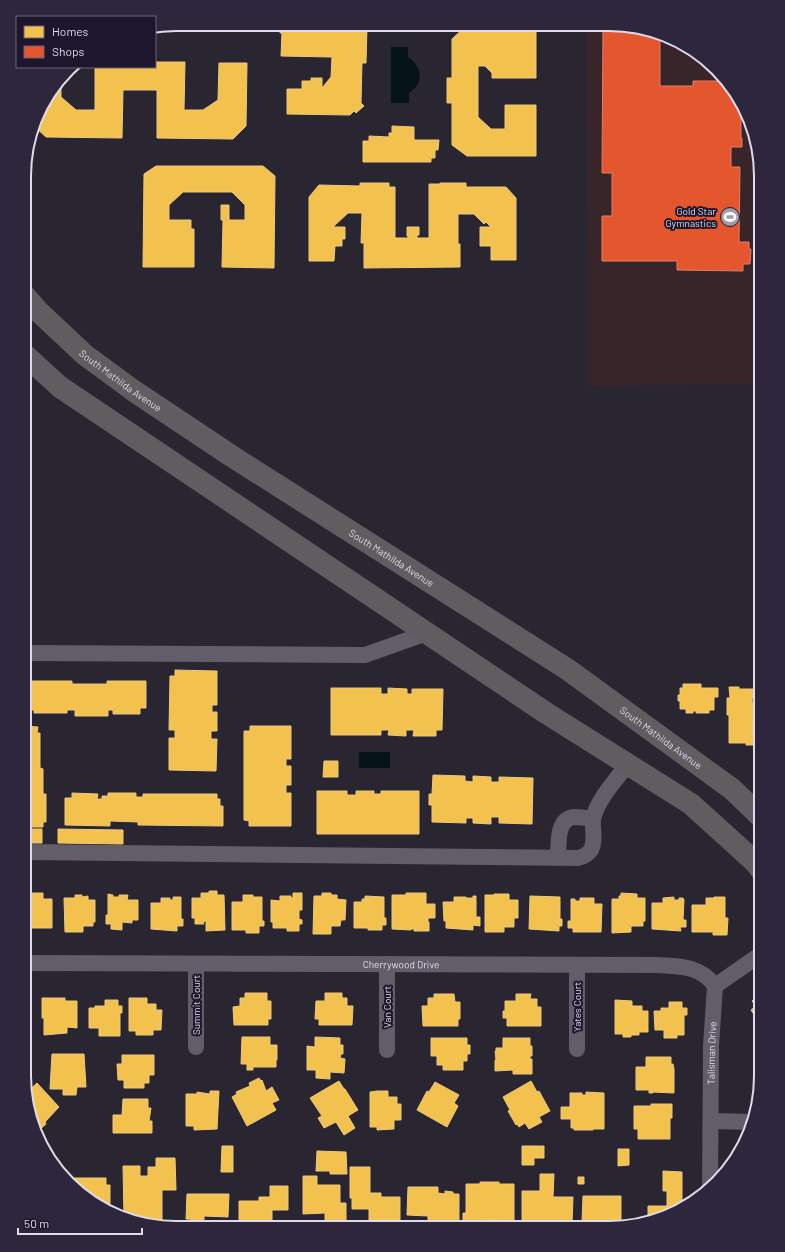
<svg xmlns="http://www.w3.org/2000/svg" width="785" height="1252" viewBox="0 0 785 1252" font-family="Barlow,sans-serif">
<rect width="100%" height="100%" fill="#292531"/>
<path fill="#37252a" d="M586,25H629L668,36L702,55L730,83L750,118L761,176V384L588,386Z"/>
<path fill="#041318" d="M391,47H408V57C418,63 424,77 416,87C414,89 411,91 409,93V103H391Z
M359,752H390V768H359Z"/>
<path fill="#f2c14e" stroke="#ecc97d" d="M280,24H312V26L367,28L366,63H362L361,103L364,106L356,113L354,111L350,115L287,114V89H302V81H311V78H322V88L331,77L332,57L281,56L282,33H280Z
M466,26H536V78H492V73L485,66H478V117L491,129H505V105H536V156H467L452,145V103H447V78H452V39Z
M155,62H185L184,110H203L218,100L219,63H247L246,126L233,139L157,138V90H123L122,138L46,137L34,126L40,108L61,81V97L76,110H95V67H155Z
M392,126L414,127V140H439L438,150H435V158H431V162H363V141H369V136L389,137V133H392Z
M156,166H263L275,176L274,268L222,267L223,220H221V205H229V220H245V205L232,192H183L169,205V220H191V229H194V267H143L144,174Z
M360,183H389V187H395V238H408V236H407V227H419V235H417V238H429V184H440V183H466V187H506L516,198V260H491V246H480V227H490V226L486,222L484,224L474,214H458V244H460V267L364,268V243H361L362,213H348L334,226V227H345V239H342V246H335L334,261H309V197L319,185L360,186Z
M175,670L217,671V705H212V712H217V731H211V739H217L216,771L169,770V738H175V730H169L170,676H175Z
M25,681H72V684H107V681H146V708H140V714H113V710H108V716H75V710H67V713H34V710H28V713H25Z
M683,684H701V688H718V697H714V710H709V713H696V711H693V713H686V709H680V701H678V695H680V688H683Z
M729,687H739V689H755V698H752L753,715H755V725H753V733H755V745H746V743H729V715H727V698H730Z
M331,688H381V694H388V688L407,689V694H412V689H443L442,730H436V736H413L414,730H406V736L388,735L389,730H381V735H331Z
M24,726L38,727L37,733H40V768L43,769V794H46V822H43V827H24Z
M250,726H291V759H286V766H291V785H286V793H291V826H249V821L244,820V731H250Z
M324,761H338V777H323Z
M433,775L465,776V781L473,782V776L491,777V782H499V777L533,778L532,824L499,823V817H491V824L473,823V818H466V823L432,822V805H429V794H432Z
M317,791H347V795H356V791H374V794H381V791H419V834H317Z
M72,793L98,794L97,799H102V796H108V793H136V797H143V794H217V799H220V806H223V826L138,825V822L110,821V826L65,825V798H72Z
M24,829H42V843H24Z
M58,829L123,830V844L58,843Z
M24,891H31V893H43V899H52V928H24Z
M209,891H217V895H224L225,930L206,931V921L203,922L204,924H195V918H192V898H201V893H209Z
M293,893H302V910H299V919L302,920V924H299V931H287V928H273V922H271V900L280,901V896H291V898H293Z
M322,893H331V895H337V899L346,900L345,920H341L340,926H331V934H313L314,896H322Z
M406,893H426V904H435V918H428V922H429V931H414V929H411V930L392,929V895H406Z
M621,893L637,894V898H645V921H643V926H631V932L612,933V899H619V896H621Z
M108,894L113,895V897H119V895H128L127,900H138V920H132V923L122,922V930L111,929V924H106V915H108Z
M494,894H509V900H518V918H514V927H504V932H485V895H494Z
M75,895H82V897L88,896V900H95V922H93V926H83V932H65L64,898H75Z
M243,895H253V897H262V921H264V926H259V933H246V930H232V902H243Z
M365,896L384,897V918H386V925H382V930H368V928H354V902H362V899H365Z
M473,896H476V917H480V926L473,925V930L446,928V921H444L443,902H454V897H466V898H473Z
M530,896L560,897V919H562V926H559V931L529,929Z
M173,897H181V919H183V926H177V931L151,929V903H161V898H170V900H173Z
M674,897V900H679V898H683L684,900L683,920H686V927H680L681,931L652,929V903H663V898Z
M714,897H725V918H728L727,935H713V932H692V905H706V898H714Z
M580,898H594V904H602L601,932H573V928H568V921H571V899H575V901H580Z
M245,993H267V1001H271V1019H268V1025H234L233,1007L240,1006V998H245Z
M325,993H342V998H347V1006H353L352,1025H319V1019H315L316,1001H325Z
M434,994H454L455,1002H460V1019H458V1026H423L422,1006H428V998H434Z
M516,994H531L530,999H537V1007H541V1026H507V1018H503V1011H505V1001H516Z
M761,994V1029L753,1018L755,1016L751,1010L756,1006L752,1001Z
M42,998H65V1001H77V1028L67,1027V1033L44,1035V1018H42Z
M129,998H147V1004H156V1010H162L161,1030H153V1035H136V1031H129Z
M105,1000H118V1006H122V1013H120V1036H99V1028H89V1008H95V1006H105Z
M615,1000L632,1001V1006H642V1011H648V1032H639V1035H631V1037H623V1034H615Z
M669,1002H682V1008H687V1015H684V1035H677V1038H664V1030H655L654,1011H661V1008H669Z
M242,1037H270V1045H277V1060H276V1067H253V1070H247V1064H241Z
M315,1037L340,1038V1045H343V1054H341L340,1058L345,1059L344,1073L330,1072V1079L316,1078V1070H307V1046L315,1047Z
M431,1038H467V1045H470V1054H467V1061H463V1070H443V1065H437V1056H431Z
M503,1038H530V1046H532V1056H530V1059H532V1074H513V1070L495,1071V1060H496L495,1051H496V1048H503Z
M761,1049V1062L754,1053Z
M52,1054H84L86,1087H77L76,1095H63V1089H50Z
M122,1055H154V1075H149V1083H144V1088H124V1080H118L117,1064H122Z
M646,1057H671V1064H673L674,1069V1093L653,1092V1093H649V1090H636V1067H646Z
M259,1078L261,1081L262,1080L266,1091L272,1087L279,1100L272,1103L276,1110L247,1126L232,1097L237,1094L236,1092L250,1086L249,1083Z
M339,1081L344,1089H345L358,1110L348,1116L355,1128L344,1135L336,1122L324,1128L318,1118L322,1116L310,1098Z
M531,1081L537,1092L539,1091L550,1111L539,1117L542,1122L529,1129L525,1123L519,1127L517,1124L516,1125L508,1111L510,1110L503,1097Z
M435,1082L459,1095L454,1103L458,1106L447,1127L417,1110L427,1091L429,1092Z
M37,1083L59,1107L45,1122L46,1124L38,1131L34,1128L27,1092Z
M210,1091H219L217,1129L194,1130V1126H186V1094H197V1092L210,1094Z
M377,1091H388V1097H397V1104H401V1120H394V1129L377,1130V1127H370V1092Z
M586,1092L604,1093V1129H593V1130H574V1128H571V1119H561V1107H570V1093H582V1095H586Z
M123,1099H148V1108H151L149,1121H152V1133H113V1115H122Z
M651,1104H672V1118H670V1139H638V1129H634V1106H651Z
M222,1146H233V1172H221Z
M522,1146H544V1158H534V1165H522Z
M618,1149H629V1165L618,1166Z
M317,1151L346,1152L347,1174H330V1171H316Z
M156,1158H175L176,1190H162V1223H151V1218H124L123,1166H140V1176H148V1167H156Z
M350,1167H370V1193H381V1197H400V1220H369V1209H352V1198H350Z
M663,1171L682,1172V1208L667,1217L648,1220V1206H667V1191H663Z
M540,1174H554L553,1197H573L572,1223L522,1222V1191H540Z
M303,1176H317V1185H340V1203H346V1224H325V1213L303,1214Z
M578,1177H584V1184H578Z
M68,1178H106V1185H110V1211L83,1197L68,1182Z
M480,1182H499V1184H514V1224H501V1220H482V1223L463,1224V1213H466V1184H480Z
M270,1186H288V1210H272V1224H239V1201H259V1197H270Z
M408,1187H438V1193L445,1194V1191L453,1192V1194H459V1223L428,1222V1216L407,1215Z
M187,1194H229L228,1217L204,1216V1220L186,1219Z
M583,1196H621V1223L582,1222Z"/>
<path fill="#e4572e" stroke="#e27f67" d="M603,25H629L660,34V86H693V81H728L741,103V138H742V147H731V167H740L739,242H749V249H751L750,264H743V271L677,270V261H602V216H612V173H602Z"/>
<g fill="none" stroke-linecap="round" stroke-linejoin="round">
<g stroke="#615e69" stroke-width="16">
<path d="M25,653L365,655L427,633"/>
<path d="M24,852L578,858C583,857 588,854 591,850C596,840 592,829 593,819C597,800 616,780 628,764"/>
<path d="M558,857C559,844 556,819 574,817C581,817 587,818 593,819"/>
<path id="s1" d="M24,963L654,965C678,966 700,965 715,986"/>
<path d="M196,964V1047"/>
<path d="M387,964V1050"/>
<path d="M577,965V1049"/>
<path d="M715,986L761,954"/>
<path d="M711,1121L752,1122"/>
<path id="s2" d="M710,1188L711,1046L715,986"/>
</g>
<g stroke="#605c5f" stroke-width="22">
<path id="s3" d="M25,296L38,311L85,355L134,391L233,457L567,669L732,789L761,817"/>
<path d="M25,355L60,387L546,713L691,804L755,862L761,870"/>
</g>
</g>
<defs>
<symbol id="stadium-disc" viewBox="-11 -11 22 22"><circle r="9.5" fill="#9f9baa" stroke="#1d162d"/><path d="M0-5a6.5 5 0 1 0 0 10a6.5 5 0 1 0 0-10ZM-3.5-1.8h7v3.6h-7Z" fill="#fff"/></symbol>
</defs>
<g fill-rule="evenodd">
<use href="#stadium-disc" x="719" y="206" width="22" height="22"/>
</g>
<g text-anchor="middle" stroke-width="4" stroke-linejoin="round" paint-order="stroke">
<g font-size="10" fill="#dfdbeb" stroke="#1d162d" text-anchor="end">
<text x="716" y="215">Gold Star<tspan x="716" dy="12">Gymnastics</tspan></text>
</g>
<g font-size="10" fill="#dfdbeb" stroke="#1d162d">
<text dy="4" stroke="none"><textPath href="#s3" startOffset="128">South Mathilda Avenue</textPath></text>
<text dy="4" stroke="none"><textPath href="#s3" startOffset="452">South Mathilda Avenue</textPath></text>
<text dy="4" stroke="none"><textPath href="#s3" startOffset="776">South Mathilda Avenue</textPath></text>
<text dy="4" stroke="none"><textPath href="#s1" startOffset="377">Cherrywood Drive</textPath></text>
<text transform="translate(196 1005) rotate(-90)" y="4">Summit Court</text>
<text transform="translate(387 1007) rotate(-90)" y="4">Van Court</text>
<text transform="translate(577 1007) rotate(-90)" y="4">Yates Court</text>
<text dy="4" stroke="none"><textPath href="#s2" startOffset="135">Talisman Drive</textPath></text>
</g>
</g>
<path d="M0 0H785V1252H0ZM176 31H609A145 145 0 0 1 754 176V1076A145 145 0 0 1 609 1221H176A145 145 0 0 1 31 1076V176A145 145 0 0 1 176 31Z" fill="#2d263c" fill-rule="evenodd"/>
<path fill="none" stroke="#dfdbeb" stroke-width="2" d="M176 31H609A145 145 0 0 1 754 176V1076A145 145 0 0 1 609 1221H176A145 145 0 0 1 31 1076V176A145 145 0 0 1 176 31Z"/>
<rect x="16" y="16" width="140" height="52" fill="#1d162d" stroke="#6b6579"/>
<rect x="24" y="26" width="20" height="12" fill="#f2c14e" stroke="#6b6579"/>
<text x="52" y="36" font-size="12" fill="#dfdbeb">Homes</text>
<rect x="24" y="46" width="20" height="12" fill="#e4572e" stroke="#6b6579"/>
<text x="52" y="56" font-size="12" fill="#dfdbeb">Shops</text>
<path d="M18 1228v6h124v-6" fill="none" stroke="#dfdbeb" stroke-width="2"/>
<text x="24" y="1228" font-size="12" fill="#dfdbeb" stroke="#1d162d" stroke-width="3" paint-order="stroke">50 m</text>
</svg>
